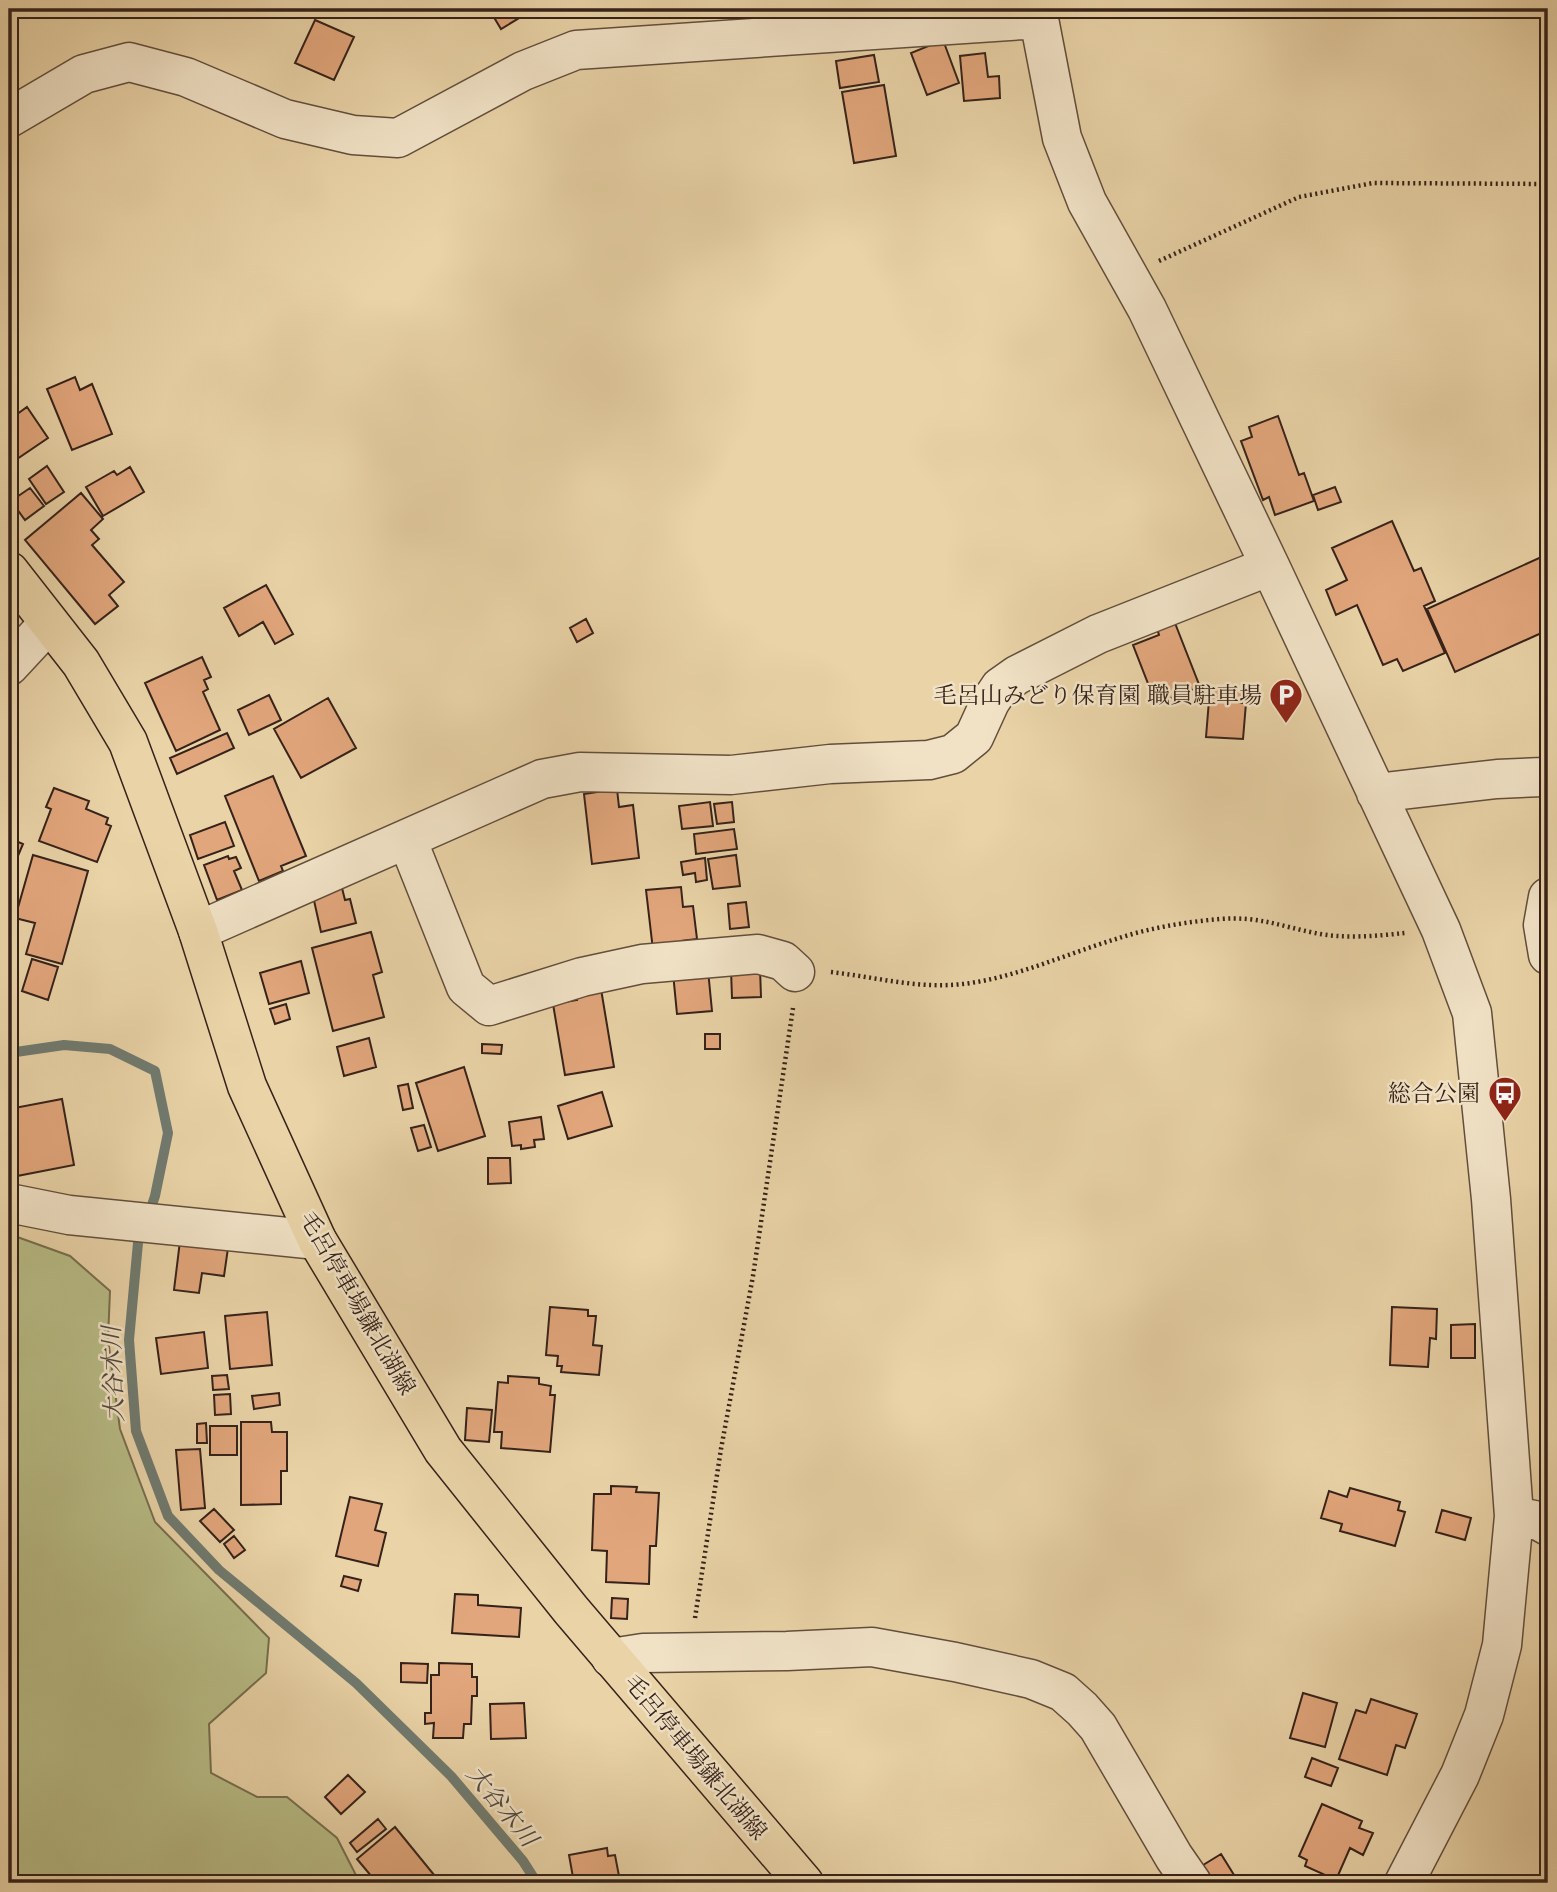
<svg xmlns="http://www.w3.org/2000/svg" width="1557" height="1892" viewBox="0 0 1557 1892" font-family="Cardo,'Noto Serif JP',serif">
<rect width="100%" height="100%" fill="#e9d3a7"/>
<filter id="stains"><feTurbulence type="fractalNoise" baseFrequency=".00286" numOctaves="4"/><feColorMatrix values="0 0 0 0 .2 0 0 0 0 .09 0 0 0 0 .02 0 0 0 .5 -.17"/></filter>
<radialGradient id="worn" r=".72"><stop offset=".6" stop-color="#630" stop-opacity="0"/><stop offset="1" stop-color="#630" stop-opacity=".3"/></radialGradient>
<path fill="#b8bc86" stroke="#766f50" stroke-width="2" d="M587,9H727L725,14L643,18Z
M9,1234L70,1256L110,1291L108,1339L120,1429L155,1522L269,1638L266,1673L209,1724L211,1773L257,1797H287L337,1838L360,1883H9Z"/>
<g fill="none" stroke-linecap="round" stroke-linejoin="round">
<path stroke="#707b70" stroke-width="10" d="M9,1053L64,1045L110,1049L155,1071L168,1133L155,1196L148,1217
M142,1231L138,1243L129,1340L136,1431L168,1516L219,1570L356,1683L451,1776L523,1861L537,1883"/>
</g>
<path fill="#e2a67c" stroke="#35221a" stroke-width="2" d="M489,9H534L501,29Z
M315,20L354,37L334,80L295,63Z
M943,40L959,83L927,95L911,53Z
M985,53L988,77L999,76L1000,98L964,101L960,56Z
M874,55L879,82L840,88L836,61Z
M884,85L896,156L854,163L842,92Z
M75,377L80,390L92,384L112,434L72,450L47,389Z
M27,407L48,438L14,461L9,453V420Z
M1278,416L1299,475L1304,473L1314,501L1275,515L1269,497L1263,500L1241,441L1252,437L1249,427Z
M47,466L64,492L46,504L29,479Z
M130,467L144,492L103,516L86,487L114,471L117,475Z
M1335,487L1341,502L1318,510L1313,495Z
M30,488L44,506L25,520L11,501Z
M81,493L103,519L91,530L99,539L92,545L124,582L109,595L118,606L95,624L25,540Z
M1392,521L1414,571L1421,568L1435,601L1424,606L1445,653L1403,671L1397,659L1383,665L1357,605L1336,615L1326,590L1347,580L1332,548Z
M1548,554V630L1455,672L1427,609Z
M266,585L293,634L275,644L263,622L239,636L224,608Z
M1173,618L1200,687L1156,704L1133,645L1159,635L1156,625Z
M586,619L593,633L577,642L570,628Z
M202,657L211,677L204,680L208,689L203,692L220,730L176,751L145,683Z
M1210,688L1242,690L1241,703H1246L1243,739L1206,737Z
M269,695L281,720L249,735L238,710Z
M328,698L356,748L301,778L274,729Z
M227,733L234,748L177,774L170,758Z
M273,776L306,856L281,866L283,871L259,881L225,796Z
M54,788L89,801L86,809L108,818L106,824L111,826L97,862L39,841L51,809L46,807Z
M617,789L619,807L633,805L639,858L592,864L584,794Z
M710,802L713,826L682,829L679,806Z
M732,802L734,822L717,824L714,804Z
M225,822L234,846L198,859L190,835Z
M734,829L737,849L696,854L694,834Z
M9,838L23,844L9,877Z
M33,855L88,871L62,964L26,954L35,923L15,918Z
M736,855L740,886L713,889L708,859Z
M228,856L229,859L236,857L241,868L234,871L242,890L217,900L204,865Z
M705,858L707,880L696,882L695,873L683,875L681,862Z
M681,887L683,907L693,906L697,939L682,941V946L653,950L646,890Z
M342,888L345,900L350,899L356,923L321,932L313,896Z
M746,902L749,927L730,929L728,904Z
M371,932L382,972L373,975L384,1017L333,1031L312,948Z
M32,959L58,967L48,1000L22,991Z
M301,961L309,993L269,1004L260,973Z
M760,968L761,997L732,998L731,970Z
M708,970L712,1011L677,1014L673,973Z
M601,989L614,1067L565,1075L553,1004L577,1000L576,994Z
M286,1004L290,1019L275,1024L270,1009Z
M705,1034H720V1049H705Z
M369,1038L376,1067L344,1076L337,1047Z
M482,1044L502,1045L501,1054L482,1053Z
M464,1067L485,1136L438,1151L416,1083Z
M408,1084L413,1108L403,1110L398,1086Z
M602,1092L612,1126L568,1139L558,1106Z
M62,1099L74,1165L17,1176L9,1128V1109Z
M541,1117L544,1139L534,1140L535,1147L521,1149V1145L512,1146L509,1122Z
M424,1125L431,1147L418,1151L411,1128Z
M488,1158H510L511,1183L488,1184Z
M180,1241L228,1248L224,1276L202,1273L199,1293L174,1290Z
M550,1307L588,1310V1316H596L593,1345L602,1346L599,1375L561,1372L562,1366H557L558,1356L546,1355Z
M1392,1307L1437,1309L1436,1339L1430,1338L1428,1367L1390,1365Z
M267,1312L272,1365L230,1369L225,1316Z
M1475,1324V1358H1451V1325Z
M204,1332L208,1368L161,1374L156,1338Z
M227,1375L229,1389L213,1390L212,1376Z
M508,1376L539,1378V1384L551,1386L550,1395H555L550,1452L501,1448L502,1432H494L498,1382L508,1383Z
M279,1393L280,1405L254,1409L252,1396Z
M230,1394L231,1414L215,1415L214,1395Z
M467,1408L492,1410L489,1442L465,1440Z
M241,1422H271L272,1432H287V1471H281V1504L241,1505Z
M206,1423L207,1443H197V1424Z
M210,1426H237V1455H210Z
M200,1449L205,1508L181,1510L176,1450Z
M611,1486L637,1487L636,1492L659,1493L656,1546H650L649,1584L606,1582L607,1551L592,1550L594,1494H611Z
M1350,1488L1400,1502L1398,1510L1405,1512L1395,1546L1340,1531L1342,1524L1321,1518L1329,1491L1347,1497Z
M350,1497L382,1504L375,1530L386,1533L378,1566L336,1556Z
M214,1509L234,1530L220,1542L200,1521Z
M1442,1510L1471,1518L1465,1540L1436,1532Z
M234,1536L245,1550L234,1558L224,1544Z
M344,1576L361,1580L358,1591L341,1586Z
M455,1594L478,1595V1605L521,1608L519,1637L452,1633Z
M612,1598L628,1599L627,1619L611,1618Z
M401,1663L428,1664L427,1683L401,1682Z
M439,1663L472,1664V1677H477V1696H472L471,1724H464L463,1738H433L434,1723L425,1724V1713H431V1675H439Z
M1303,1693L1337,1703L1325,1747L1290,1738Z
M1371,1699L1417,1714L1405,1748L1396,1745L1387,1775L1339,1759L1356,1710L1366,1713Z
M524,1703L526,1738L491,1739L490,1704Z
M1312,1758L1338,1768L1331,1786L1305,1777Z
M348,1775L365,1792L341,1814L325,1797Z
M1322,1804L1362,1821L1359,1828L1373,1833L1363,1855L1350,1848L1336,1880L1305,1866L1307,1860L1299,1856Z
M378,1819L386,1829L357,1852L350,1843Z
M395,1827L439,1881L435,1883H377L357,1859Z
M607,1848L608,1856L615,1855L619,1876L613,1877L614,1883H574L569,1855Z
M1221,1854L1239,1883H1203L1195,1870Z"/>
<g fill="none" stroke-linecap="round" stroke-linejoin="round">
<defs>
<path id="minor" d="M1039,9V19L1062,138L1087,202L1147,309L1270,566L1441,930L1472,1013L1491,1199L1514,1516L1502,1645L1484,1715L1460,1775L1404,1883
M9,118L84,74L129,62L186,77L285,119L353,135L398,138L523,71L576,50L1039,19
M9,666L48,624
M1376,793L1497,779L1543,777L1548,775
M407,839L466,987L489,1006L582,977L642,964L758,954L783,961L795,972
M1548,897L1543,925L1548,955
M198,931L542,779L580,772L731,775L830,764L929,760L953,754L974,737L990,702L1000,687L1017,675L1098,634L1270,566
M9,1203L69,1215L317,1240
M1514,1516L1539,1521L1548,1526
M611,1658L643,1653L787,1651L872,1647L955,1662L1031,1679L1063,1692L1082,1709L1098,1727L1174,1857L1192,1883"/>
<path id="major" d="M9,571L81,663L128,742L198,931L247,1086L317,1240L443,1450L571,1610L804,1883"/>
</defs>
<use href="#minor" stroke="#624e3d" stroke-width="41"/>
<use href="#major" stroke="#35221a" stroke-width="41"/>
<path stroke="#35221a" stroke-width="4.5" stroke-dasharray="2 3.5" stroke-linecap="butt" d="M1159,261L1299,197L1373,183L1548,184
M831,972C875,977 917,989 963,984C1015,978 1066,954 1116,939C1149,928 1185,922 1220,919C1258,916 1280,926 1315,933C1342,939 1377,936 1405,933
M695,1618L721,1449L753,1276L793,1008"/>
<use href="#minor" stroke="#f1e2c6" stroke-width="38"/>
<use href="#major" stroke="#e9d3a7" stroke-width="38"/>
</g>
<defs>
<symbol id="parking-pin" viewBox="-11 -11 22 30"><path d="M0 17L-7.5 6A9.5 9.5 0 1 1 7.5 6Z" fill="#8f2418" stroke="#f1e2c6"/><path d="M-3.5-5.5H1a3.5 3.5 0 0 1 0 7H-1V5.5H-3.5ZM-1-3.4V-.6H.8a1.4 1.4 0 0 0 0-2.8Z" fill="#fff"/></symbol>
<symbol id="bus-pin" viewBox="-11 -11 22 30"><path d="M0 17L-7.5 6A9.5 9.5 0 1 1 7.5 6Z" fill="#8f2418" stroke="#f1e2c6"/><path d="M-5-6H5V4H4V6H2V4H-2V6H-4V4H-5ZM-3.5-4V0h7V-4ZM-3.5 1.2v1.5H-2V1.2ZM2 1.2v1.5H3.5V1.2Z" fill="#fff"/></symbol>
</defs>
<g fill-rule="evenodd">
<use href="#parking-pin" x="1267" y="676" width="38" height="52"/>
<use href="#bus-pin" x="1486" y="1074" width="38" height="52"/>
</g>
<g text-anchor="middle" stroke-width="5" stroke-linejoin="round" paint-order="stroke">
<g font-size="23" fill="#35221a" stroke="#f1e2c6" text-anchor="end">
<text x="1262" y="703">毛呂山みどり保育園 職員駐車場</text>
<text x="1480" y="1101">総合公園</text>
</g>
<g font-size="23" fill="#35221a" stroke="#f1e2c6">
<text transform="translate(358 1303) rotate(60)" y="8">毛呂停車場鎌北湖線</text>
<text transform="translate(696 1757) rotate(50)" y="8">毛呂停車場鎌北湖線</text>
</g>
<g font-size="24" font-style="italic" fill="#4e473e" stroke="#f1e2c6">
<text transform="translate(113 1374) rotate(-92)" y="8">大谷木川</text>
<text transform="translate(502 1806) rotate(51)" y="8">大谷木川</text>
</g>
</g>
<rect width="1557" height="1892" fill="none" stroke="#e9d3a7" stroke-width="35"/>
<rect x="10" y="10" width="1536" height="1871" fill="none" stroke="#35221a" stroke-width="3.5"/>
<rect x="18" y="18" width="1522" height="1857" fill="none" stroke="#35221a" stroke-width="2"/>
<rect width="100%" height="100%" filter="url(#stains)"/>
<rect width="100%" height="100%" fill="url(#worn)"/>
</svg>
